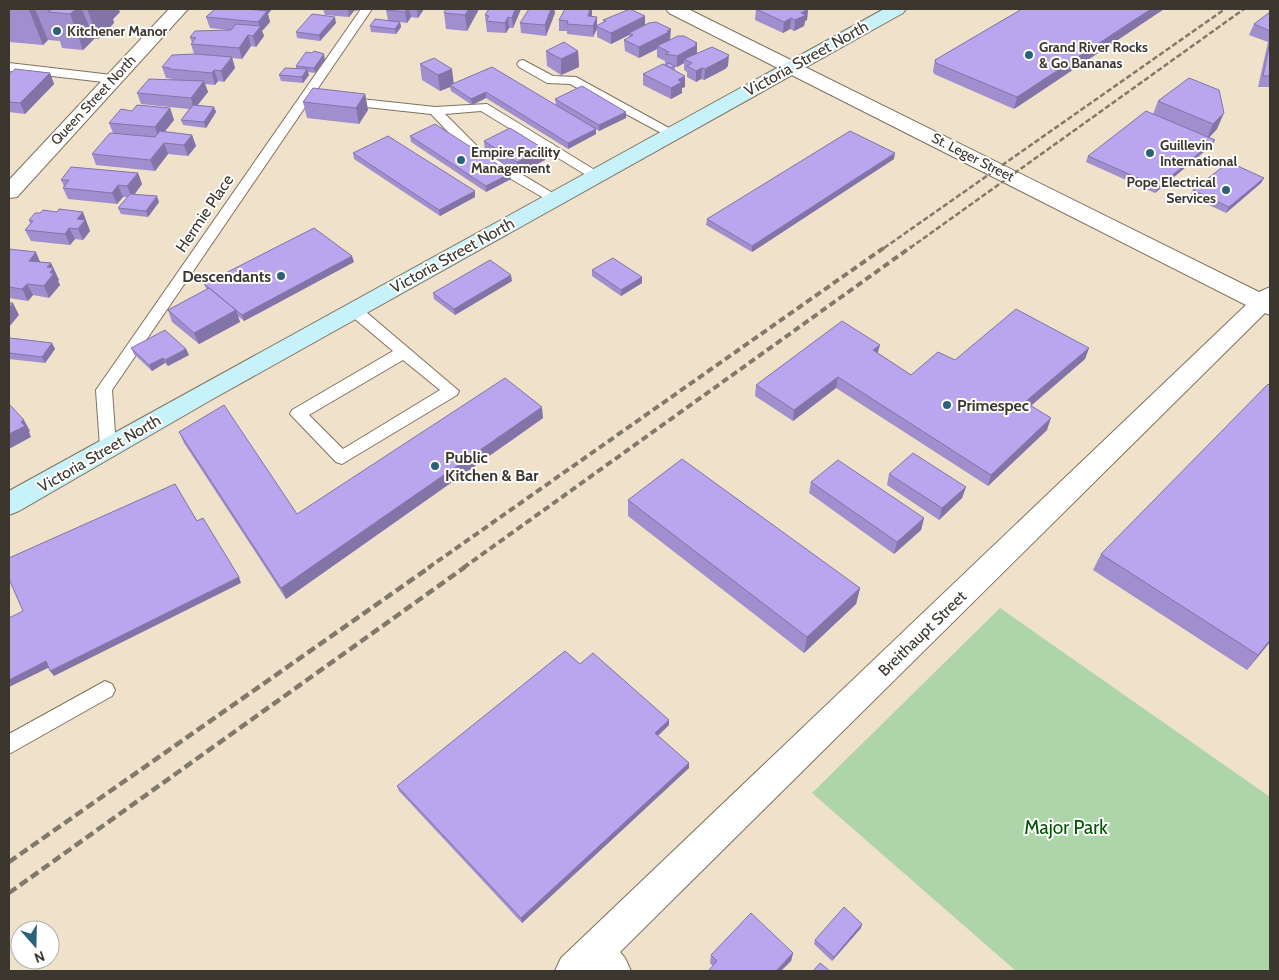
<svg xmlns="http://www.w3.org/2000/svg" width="1279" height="980" viewBox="0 0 1279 980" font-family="Cabin,sans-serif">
<rect width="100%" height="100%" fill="#efe1ca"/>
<path fill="#aed4a9" d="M1000,608L1270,797V971H1016L812,793Z"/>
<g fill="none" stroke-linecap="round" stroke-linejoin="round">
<defs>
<path id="service" d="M361,9H372L112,390L116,447L114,451L108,453L102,451L100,447L96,390Z
M523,60L553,76L576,77L678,133L672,137L667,136L570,84L547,83L519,67L517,64L519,61Z
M9,63L112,75L118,79L112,83L9,71Z
M343,97L435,107L487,104L603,175L601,178H591L481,111L445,114L480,149L561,198L554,202L549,201L470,155L431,114L339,104L337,101L339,98Z
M354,305L359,306L459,391L457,395L342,464L336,462L290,414L292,410L393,351L349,314L346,310ZM403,360L440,390L343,449L309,415Z
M105,681L112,684L115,690L112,696L9,754V734Z"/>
<path id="minor" d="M666,9H688L1259,292L1270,287V315L1265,313L620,952L625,958L631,971H555L561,958L1246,305L669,13Z"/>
<path id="tertiary" d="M169,9H188L17,197L9,198V180Z"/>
<path id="secondary" d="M884,9H906L903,13L211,400L19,511L9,515V491Z"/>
</defs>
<use href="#service" stroke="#7f735f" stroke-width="2"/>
<use href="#minor" stroke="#7f735f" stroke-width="2"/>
<use href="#tertiary" stroke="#7f735f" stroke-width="2"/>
<use href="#secondary" stroke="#7f735f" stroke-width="2"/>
<use href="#service" fill="#fff" fill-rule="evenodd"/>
<use href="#minor" fill="#fff" fill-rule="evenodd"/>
<use href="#tertiary" fill="#fff" fill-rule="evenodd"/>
<use href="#secondary" fill="#c8f2f9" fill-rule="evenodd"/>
<path stroke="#81796a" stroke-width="2.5" stroke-dasharray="5.5 2.5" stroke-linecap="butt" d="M884,248L1225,9
M910,248L1244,9"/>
<path stroke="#81796a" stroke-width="4" stroke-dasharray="7 4" stroke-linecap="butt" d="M428,568L885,247
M463,568L911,247"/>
<path stroke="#81796a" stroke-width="4.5" stroke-dasharray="9 4.5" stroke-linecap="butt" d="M9,862L430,567
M9,893L465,567"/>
</g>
<path fill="#a08ece" d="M9,9H87L88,13L87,9H118L120,12L113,19L114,23L98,39H94L83,50L62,48L60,41L48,40L43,45L9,42Z
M215,9H272L268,14L270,22L262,31L264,36L256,47L251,46L242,59L232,58L235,68L224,82L218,81L215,85L205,84L208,92L198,105L214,107L216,112L206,128L183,125L181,120L189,109L141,104L137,93L172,80V79L166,78L162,67L194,54L191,44L192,43L190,37L228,30L210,28L206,17Z
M323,9H359L357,11H354L349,17L325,15Z
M387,9H424L418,18L411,17L407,23L400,22L401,27L396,34L371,32L370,26L388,20L386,10Z
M446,9H479L467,31L446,29L444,13Z
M489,9H521L513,28H509L506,33L487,32L485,15Z
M529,9H554L555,13L546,36L521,33L520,23Z
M756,9H808L807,20L805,21L804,26L794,31L790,29L783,33L755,20Z
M1022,9H1164L1014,109L934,74L933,71L935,60Z
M1270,12V87H1258L1268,42L1249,35L1254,24Z
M592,15V16L597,17V26L604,22L603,20L645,25L670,40L697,54L728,66L725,69L704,80L701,79L696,82L687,77V72L684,70V63L677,67H675V70L685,87L682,88V93L671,99L643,85V74L665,65V61L657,57V49L639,58L625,51L624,40L629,37V35L611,44L597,37V29L593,37L567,34V31H559V20Z
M336,23L320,41L297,38L296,32Z
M546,51H578L579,67L561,75L547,66Z
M325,60L315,73L308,72L309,75L303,83L281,81L279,75L296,69V66Z
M420,64L454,84L556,105L555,99L626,112V118L599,131L596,129V134L568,149L486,98L472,105L451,91L450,87L440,91L422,80Z
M50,73L54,84L25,114L9,112V75Z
M1189,78L1217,129L1209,137L1215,140L1212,145L1155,193L1086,162L1088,156L1153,114L1158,101Z
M365,94L368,110L359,124L307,118L303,102Z
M170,108L174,120L164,132L192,135L196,146L188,156L168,154L155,171L96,165L92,154L113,133L109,123Z
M410,136L511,173V179L486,192L411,142Z
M484,141L545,160L518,174L485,152Z
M353,153L475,197L440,216L354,159Z
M894,159L752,252L706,225L707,219Z
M138,173L142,184L134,194L159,202L148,217L121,214L118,208L127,197H123L117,204L68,199L63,188L64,186L61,180Z
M1264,178L1261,183L1226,213L1190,196L1193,190Z
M29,220L87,223V224L90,231L83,240L75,239L70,245L31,241L25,230L30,224Z
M9,249L41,262L51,263L59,280L58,281L60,285L49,298L33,295L28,301L9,298Z
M354,262L244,321L238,316L240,322L199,344L172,322L168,310L207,290L204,284Z
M592,270L642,283L621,296L592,276Z
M512,281L455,315L434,299L433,293Z
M9,339L52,343L55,349L45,363L9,359Z
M131,348L186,349L189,355L168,366L165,363L152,371L134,354Z
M1089,348L1085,359L1031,406L1047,430L988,486L836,388L793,421L755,396L756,385L878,353L911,375L955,360Z
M1270,386V642L1247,670L1093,570L1101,554Z
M543,418L286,599L184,443L179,432L297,514Z
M889,474L966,487L962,498L939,520L887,485Z
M811,482L924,518L921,530L894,554L809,493Z
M628,500L860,588L856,604L804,653L628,516Z
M580,664L669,725L658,736L689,763V768L522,923L399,791L397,786Z
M861,928L832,961L814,944L815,940Z
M793,953L791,961L713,966L710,963L711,955Z"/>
<path fill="#8274a7" d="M30,9H35L48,40L43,45L29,10Z
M76,9H82L94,39L83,50L70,14Z
M87,9H118L120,12L113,19L114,23L98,39Z
M264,9H272L268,14L270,22L262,31L264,36L256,47L253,36L260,27L258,22L265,14Z
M348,9H353L354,11L349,17Z
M407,9H409L411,17L407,23L405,12Z
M417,9H424L418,18Z
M469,9H479L467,31L465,15Z
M515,9H521L513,28L512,18Z
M551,9H554L555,13L546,36L545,25Z
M590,9H592V15L589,27L588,16Z
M808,9L807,20L805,21L804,26L794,31L795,20L801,13Z
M1151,9H1164L1014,109L1017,97Z
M645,16V26L629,33V35L611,44V33Z
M335,17L336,23L320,41L319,35Z
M508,17L509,28L506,33L505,23Z
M597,17V29L593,37V26Z
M791,18L790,29L783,33L784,22Z
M400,22L401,27L396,34L395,29Z
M671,29L670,40L657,46V49L639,58V47Z
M248,35L251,46L242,59L239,48Z
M697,43V56L684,59V63L677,67V56Z
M578,51L579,67L561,75V59Z
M324,54L325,60L315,73L314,68Z
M729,55L728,66L725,69L704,80L705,69Z
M232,57L235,68L224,82L221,71Z
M702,68L701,79L696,82V71Z
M307,69L309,75L303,83L302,77Z
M452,69L454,85H450V87L440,91L438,75Z
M214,70L218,81L215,85L212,73Z
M50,73L54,84L25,114L20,103Z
M685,76V87L682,88V93L671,99V88L678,80Z
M204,81L208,92L194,109L191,98Z
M486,92V98L472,105L471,99Z
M365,94L368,110L359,124L356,108Z
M214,107L216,112L206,128L204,122Z
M170,108L174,120L159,139L155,127Z
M626,112V118L599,131V125Z
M1224,113L1217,129L1206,141L1213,124Z
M596,129V134L568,149V143Z
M192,135L196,146L188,156L184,145Z
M1215,140L1212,145L1155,193L1158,187Z
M164,143L168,154L155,171L150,160Z
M544,149L545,160L518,174L517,162Z
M895,153L894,159L752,252V246Z
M138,173L142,184L132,198L127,186Z
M511,173V179L486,192V186Z
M1264,178L1261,183L1226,213L1229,207Z
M118,185L123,197L117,204L112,193Z
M475,191V197L440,216L439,210Z
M157,196L159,202L148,217L146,211Z
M83,212L90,231L83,240L78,229L77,219Z
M69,228L75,239L70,245L65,234Z
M36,252L41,264L29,261Z
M352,256L354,262L244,321L242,315Z
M51,263L59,280L58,281L60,285L49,298L44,286L47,267Z
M511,275L512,281L455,315L454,309Z
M642,277V283L621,296V290Z
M27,284L33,295L28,301L22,289Z
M13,303L19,315L9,327V308Z
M236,310L240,322L199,344L194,333Z
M52,343L55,349L45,363L42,357Z
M880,345L877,356L873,350Z
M1089,348L1085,359L1021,414L1025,402Z
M186,349L189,355L168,366L165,360Z
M163,358L165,363L152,371L149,365Z
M838,377L836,388L793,421L794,410Z
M542,407L543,418L286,599L281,588Z
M1051,418L1047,430L988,486L991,475Z
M24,420L30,431L29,432L31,437L9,449V434L21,422Z
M966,487L962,498L939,520L942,508Z
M924,518L921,530L894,554L897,542Z
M239,577L241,583L54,676L50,671Z
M860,588L856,604L804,653L807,637Z
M1270,640V642L1247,670L1258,655Z
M46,661L50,667L9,687V680Z
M669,720V725L655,738V733Z
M689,763V768L522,923L521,918Z
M862,924L861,928L832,961L834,957Z
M793,953L791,961L781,971H776Z"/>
<path fill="#baa5ef" stroke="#8274a7" d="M52,9H76L70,14L48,12Z
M215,9H246L267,11L258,22L206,17Z
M387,9H407L405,12L386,10Z
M446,9H469L465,15L444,13Z
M489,9H515L512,18L508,17L505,23L486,21L489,16L485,15Z
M529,9H551L545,25L520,23Z
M565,9H590L588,16L597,17L593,26L567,24L568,21L559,20Z
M630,9L645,16L611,33L596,26L606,21L603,20Z
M756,9H808L801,13L806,15L795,20L791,18L784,22Z
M1022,9H1151L1017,97L936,63L935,60Z
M1270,12V31L1254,24Z
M312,14L335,17L319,35L296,32Z
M375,19L400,22L395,29L370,26Z
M656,22L671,29L667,31L669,32L639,47L624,40L633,35L629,33L649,23Z
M236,24L261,26L253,36L248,35L239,48L191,44L196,38L190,37L195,31L231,30Z
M678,36H684L697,43L695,44L697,45L677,56L665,54L669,52L657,46Z
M564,42L578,51L561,59L546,51Z
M1270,42V76H1263Z
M712,47L729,55L726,58L705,69L702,68L696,71L687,66L692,63L684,59Z
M314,51L324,54L314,68L296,66L306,52L312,53Z
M195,54L232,57L221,71L214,70L212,73L169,69L170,68L162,67L172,55Z
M434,58L452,69L438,75L420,64Z
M669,63L675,66L671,68L665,65Z
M663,64L685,76L678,80L682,82L671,88L643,74Z
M492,67L596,129L568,143L486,92L471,99L450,85Z
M285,68L307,69L302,77L279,75Z
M15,69L50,73L20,103L9,102V75Z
M1189,78L1219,90L1224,113L1213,124L1158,101Z
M149,79L204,81L191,98L137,93Z
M582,86L626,112L599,125L555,99Z
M313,88L365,94L356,108L303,102Z
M137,105L170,108L155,127L109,123L121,109L132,111Z
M193,105L214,107L204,122L181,120Z
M1146,111L1215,140L1158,187L1088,156Z
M435,124L511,173L486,186L410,136Z
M510,128L544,149L517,162L484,141Z
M160,131L192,135L184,145L164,143L150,160L92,154L110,133L155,137Z
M850,131L895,153L752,246L707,219Z
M388,136L475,191L439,210L353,153Z
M1229,162L1264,178L1229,207L1193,190Z
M71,167L138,173L127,186L118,185L112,193L63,188L69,180H61Z
M130,194L157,196L146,211L118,208Z
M59,209L83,212L77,219L85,220L78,229L69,228L65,234L25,230L33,221L29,220L35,213H40L43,210L57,212Z
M314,228L352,256L242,315L204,284Z
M9,249L36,252L29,261L51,263L47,267L53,268L50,273H54L44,286L27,284L22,289L9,287Z
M613,258L642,277L621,290L592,270Z
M490,260L511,275L454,309L433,293Z
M209,288L236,310L194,333L168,310Z
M9,303H13L9,308Z
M1016,309L1089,348L1025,402L1051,418L991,475L838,377L794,410L756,385L842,321L880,345L873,350L911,375L938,352L955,360Z
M165,330L186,349L165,360L163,358L149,365L131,348Z
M10,338L52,343L42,357L9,353V339Z
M505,378L542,407L281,588L179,432L224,405L297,514Z
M1268,384L1270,386V640L1258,655L1101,554Z
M9,404L24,420L21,422L25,426L9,434Z
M913,453L966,487L942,508L889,474Z
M682,459L860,588L807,637L628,500Z
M838,460L924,518L897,542L811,482Z
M175,484L197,521L203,518L239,577L50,671L46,661L9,680V618L23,611L9,579V558Z
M565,651L580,664L593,653L669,720L655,733L689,763L521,918L397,786Z
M844,907L862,924L834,957L815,940Z
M751,913L793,953L776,971H708L717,961L711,955Z
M820,963L830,971H813Z"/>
<g fill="#2a627c" stroke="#fff" stroke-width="2">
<circle cx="57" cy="31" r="5"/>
<circle cx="1029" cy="55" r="5"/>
<circle cx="1150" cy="153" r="5"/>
<circle cx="461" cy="160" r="5"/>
<circle cx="1226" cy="190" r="5"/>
<circle cx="281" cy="276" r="5"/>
<circle cx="947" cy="405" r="5"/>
<circle cx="435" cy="466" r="5"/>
</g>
<g text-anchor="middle" stroke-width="4" stroke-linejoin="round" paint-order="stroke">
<g font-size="14" font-weight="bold" fill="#3c372e" stroke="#fff" text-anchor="start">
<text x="67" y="36">Kitchener Manor</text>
<text x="1039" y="52">Grand River Rocks<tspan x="1039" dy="16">&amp; Go Bananas</tspan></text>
<text x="1160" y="150">Guillevin<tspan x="1160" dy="16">International</tspan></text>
<text x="471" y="157">Empire Facility<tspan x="471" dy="16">Management</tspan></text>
<text x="1216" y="187" text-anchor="end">Pope Electrical<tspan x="1216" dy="16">Services</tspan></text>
</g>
<g font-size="14" fill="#3c372e" stroke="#fff">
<text transform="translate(93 100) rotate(-47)" y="5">Queen Street North</text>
<text transform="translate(973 157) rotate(27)" y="5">St. Leger Street</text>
</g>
<g font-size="16" fill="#3c372e" stroke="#fff">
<text transform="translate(806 58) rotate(-29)" y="6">Victoria Street North</text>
<text transform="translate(204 213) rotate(-56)" y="6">Hermie Place</text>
<text transform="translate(452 255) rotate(-29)" y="6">Victoria Street North</text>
<text transform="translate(99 453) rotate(-30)" y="6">Victoria Street North</text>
<text transform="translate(922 633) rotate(-44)" y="6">Breithaupt Street</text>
</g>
<g font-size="16" font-weight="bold" fill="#3c372e" stroke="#fff" text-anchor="start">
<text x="271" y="282" text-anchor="end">Descendants</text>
<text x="957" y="411">Primespec</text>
<text x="445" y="463">Public<tspan x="445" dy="18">Kitchen &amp; Bar</tspan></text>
</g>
<g font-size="19" fill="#005600" stroke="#fff">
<text x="1066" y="834">Major Park</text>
</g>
</g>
<rect width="1279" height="980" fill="none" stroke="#3c372e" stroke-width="20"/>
<g transform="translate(35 945) rotate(160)"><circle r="24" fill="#ffffff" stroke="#b1afab"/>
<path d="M0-4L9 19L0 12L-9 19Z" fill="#2a627c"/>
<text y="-8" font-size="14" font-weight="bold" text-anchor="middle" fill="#3c372e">N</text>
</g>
</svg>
